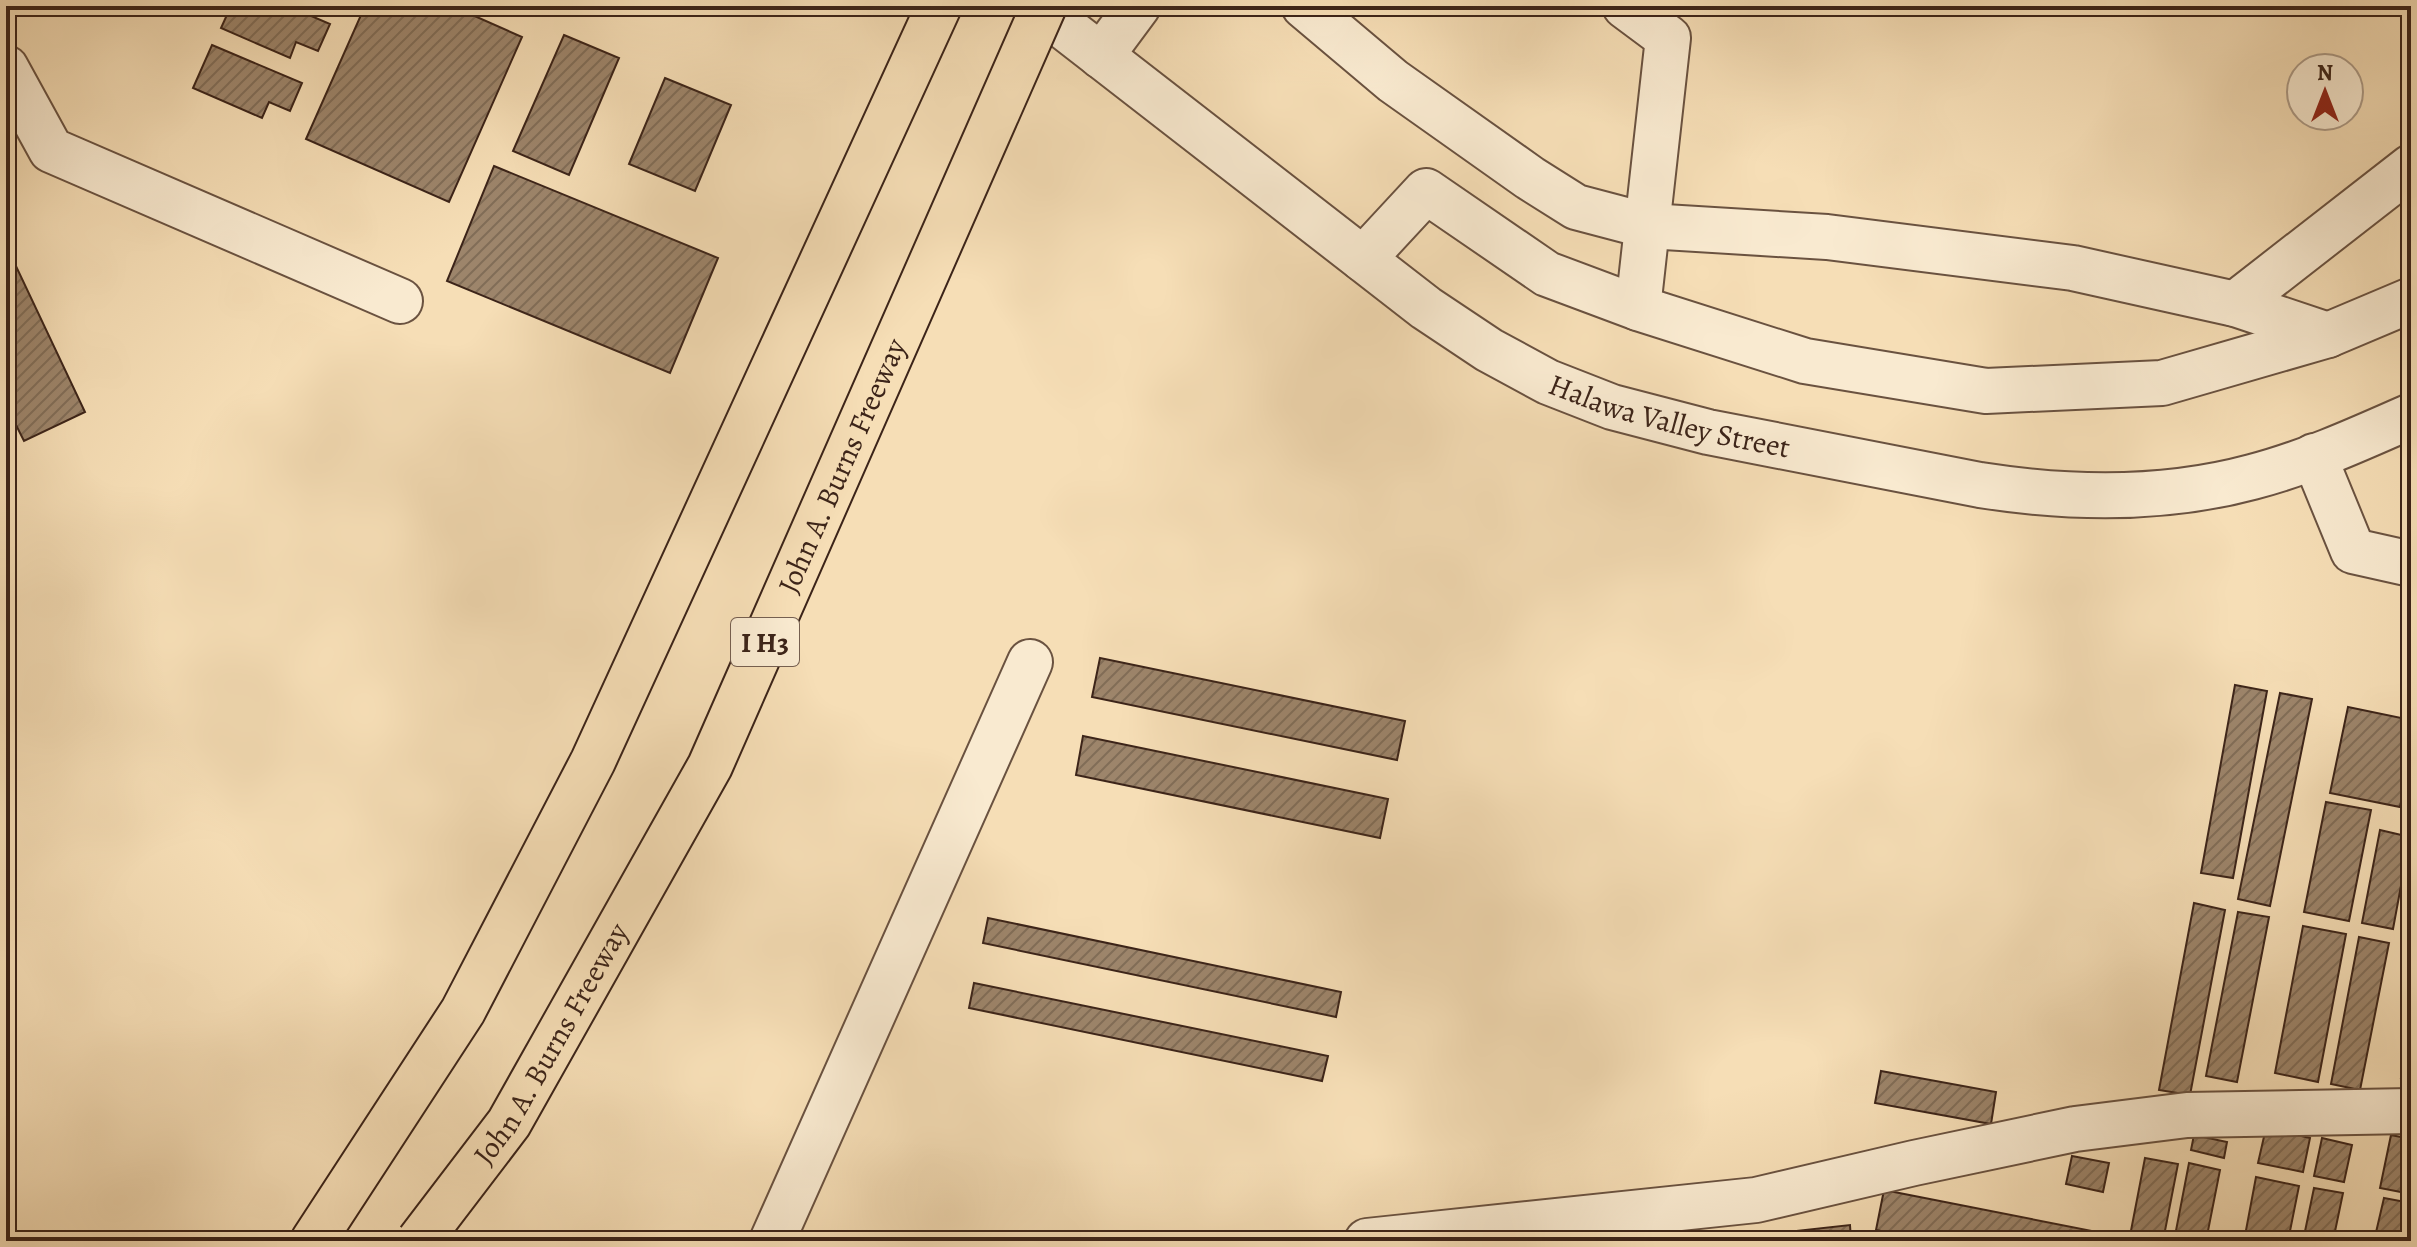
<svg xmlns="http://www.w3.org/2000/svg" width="2417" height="1247" viewBox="0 0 2417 1247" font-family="Alegreya,serif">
<defs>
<pattern id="building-hatch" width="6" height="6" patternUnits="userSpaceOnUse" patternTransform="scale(2)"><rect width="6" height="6" fill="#9d856b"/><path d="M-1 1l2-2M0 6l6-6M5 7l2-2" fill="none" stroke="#816d57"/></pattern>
</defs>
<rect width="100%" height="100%" fill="#f6deb6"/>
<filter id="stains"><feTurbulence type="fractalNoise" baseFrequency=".0025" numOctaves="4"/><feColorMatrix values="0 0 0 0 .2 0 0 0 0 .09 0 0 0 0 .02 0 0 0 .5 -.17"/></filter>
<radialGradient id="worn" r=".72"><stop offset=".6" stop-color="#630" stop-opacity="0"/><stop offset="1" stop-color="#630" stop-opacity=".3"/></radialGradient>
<path fill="url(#building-hatch)" stroke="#3c2419" stroke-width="2" d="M231,6H288L330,24L318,51L296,42L290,58L221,28Z
M365,6H452L522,37L449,202L306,139Z
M564,35L619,58L569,175L513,151Z
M212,45L302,83L290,111L269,102L262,118L193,88Z
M665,78L731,105L695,191L629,164Z
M494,166L718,258L670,373L447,281Z
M6,245L85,412L24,441L13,419L6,423Z
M1100,658L1405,721L1397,760L1092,697Z
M2235,685L2267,691L2233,878L2201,873Z
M2280,693L2312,699L2270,906L2238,899Z
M2348,707L2411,720V753L2400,807L2330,793Z
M1083,736L1388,799L1380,838L1076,775Z
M2326,802L2371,810L2349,921L2304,912Z
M2380,830L2410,837L2393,929L2362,923Z
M2194,903L2225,910L2190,1095L2159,1090Z
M2238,912L2269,917L2237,1082L2206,1076Z
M988,918L1341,992L1336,1017L983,943Z
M2303,926L2346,934L2318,1082L2275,1073Z
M2359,937L2389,943L2360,1090L2331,1084Z
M974,983L1328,1056L1322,1081L969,1008Z
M2411,1026V1079L2401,1078Z
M1881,1071L1996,1092L1991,1124L1875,1103Z
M2266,1128L2310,1138L2303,1172L2258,1163Z
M2194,1135L2227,1142L2224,1158L2191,1150Z
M2391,1135L2411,1139V1194L2380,1188Z
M2322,1138L2352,1145L2344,1182L2314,1176Z
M2072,1156L2109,1163L2103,1192L2066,1184Z
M2145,1158L2178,1164L2163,1241H2129Z
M2189,1163L2220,1170L2206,1241H2174Z
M2256,1177L2299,1186L2288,1241H2244Z
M2314,1188L2343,1193L2333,1241H2303Z
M1884,1190L2097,1232L2095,1241H1934L1876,1230Z
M2384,1198L2411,1203V1241H2374Z
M1850,1225L1851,1241H1770L1769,1234Z"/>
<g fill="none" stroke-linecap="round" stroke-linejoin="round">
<defs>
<g id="minor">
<path id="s1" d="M1037,6L1426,308L1489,350L1548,382L1612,407L1708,432L1980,485C2070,499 2163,501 2252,477C2306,463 2359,439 2411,416"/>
<path d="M1304,6L1393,81L1530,178L1576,207L1648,226L1827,237L2073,268L2235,304L2328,335"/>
<path d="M1625,6L1668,38L1638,308"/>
<path d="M1101,56L1138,6"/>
<path d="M6,68L51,150L400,301"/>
<path d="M1363,259L1426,191L1547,274L1638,308L1805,361L1986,391L2162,383L2328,335L2411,300"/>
<path d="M2235,304L2411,167"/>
<path d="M2314,456L2353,551L2411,564"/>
<path d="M772,1241L1030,662"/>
<path d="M1367,1241L1756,1200L1914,1163L2075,1129L2187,1115L2411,1111"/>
</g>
<path id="highway" d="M313,1241L463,1011L593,761L939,6"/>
</defs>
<use href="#minor" stroke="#6a5240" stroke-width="48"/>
<use href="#highway" stroke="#3c2419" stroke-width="48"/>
<use href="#minor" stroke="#f9ead0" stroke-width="44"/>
<use href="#highway" stroke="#f6deb6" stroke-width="44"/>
<defs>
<g id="highway-bridge">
<path id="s2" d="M419,1241L509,1123L710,766L1044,6"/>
</g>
</defs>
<use href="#highway-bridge" stroke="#3c2419" stroke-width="48" stroke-linecap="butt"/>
<use href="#highway-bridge" stroke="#f6deb6" stroke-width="44"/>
</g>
<g text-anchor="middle" stroke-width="8" stroke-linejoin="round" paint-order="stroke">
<rect fill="#f9ead0" stroke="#755f50" stroke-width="2" x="731" y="618" width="68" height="48" rx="6"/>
<g font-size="28" font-weight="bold" fill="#3c2419">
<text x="765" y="652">I H3</text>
</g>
<g font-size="30" fill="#3c2419" stroke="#f9ead0">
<text dy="10" stroke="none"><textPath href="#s1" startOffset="762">Halawa Valley Street</textPath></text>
<text dy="10" stroke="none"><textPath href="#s2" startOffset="886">John A. Burns Freeway</textPath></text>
<text dy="10" stroke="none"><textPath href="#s2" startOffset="238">John A. Burns Freeway</textPath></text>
</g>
</g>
<rect width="2417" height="1247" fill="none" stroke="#f6deb6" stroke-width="32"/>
<rect x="8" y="8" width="2401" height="1231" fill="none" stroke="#3c2419" stroke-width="4"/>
<rect x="16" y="16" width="2385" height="1215" fill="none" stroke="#3c2419" stroke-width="2"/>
<g transform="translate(2325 92)"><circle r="38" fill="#f9ead0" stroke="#ad9b87" stroke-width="2"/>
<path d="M0-6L14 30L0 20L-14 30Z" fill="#8f2418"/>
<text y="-12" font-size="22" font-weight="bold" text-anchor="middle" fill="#3c2419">N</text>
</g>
<rect width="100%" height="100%" filter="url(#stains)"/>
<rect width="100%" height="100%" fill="url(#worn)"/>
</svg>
